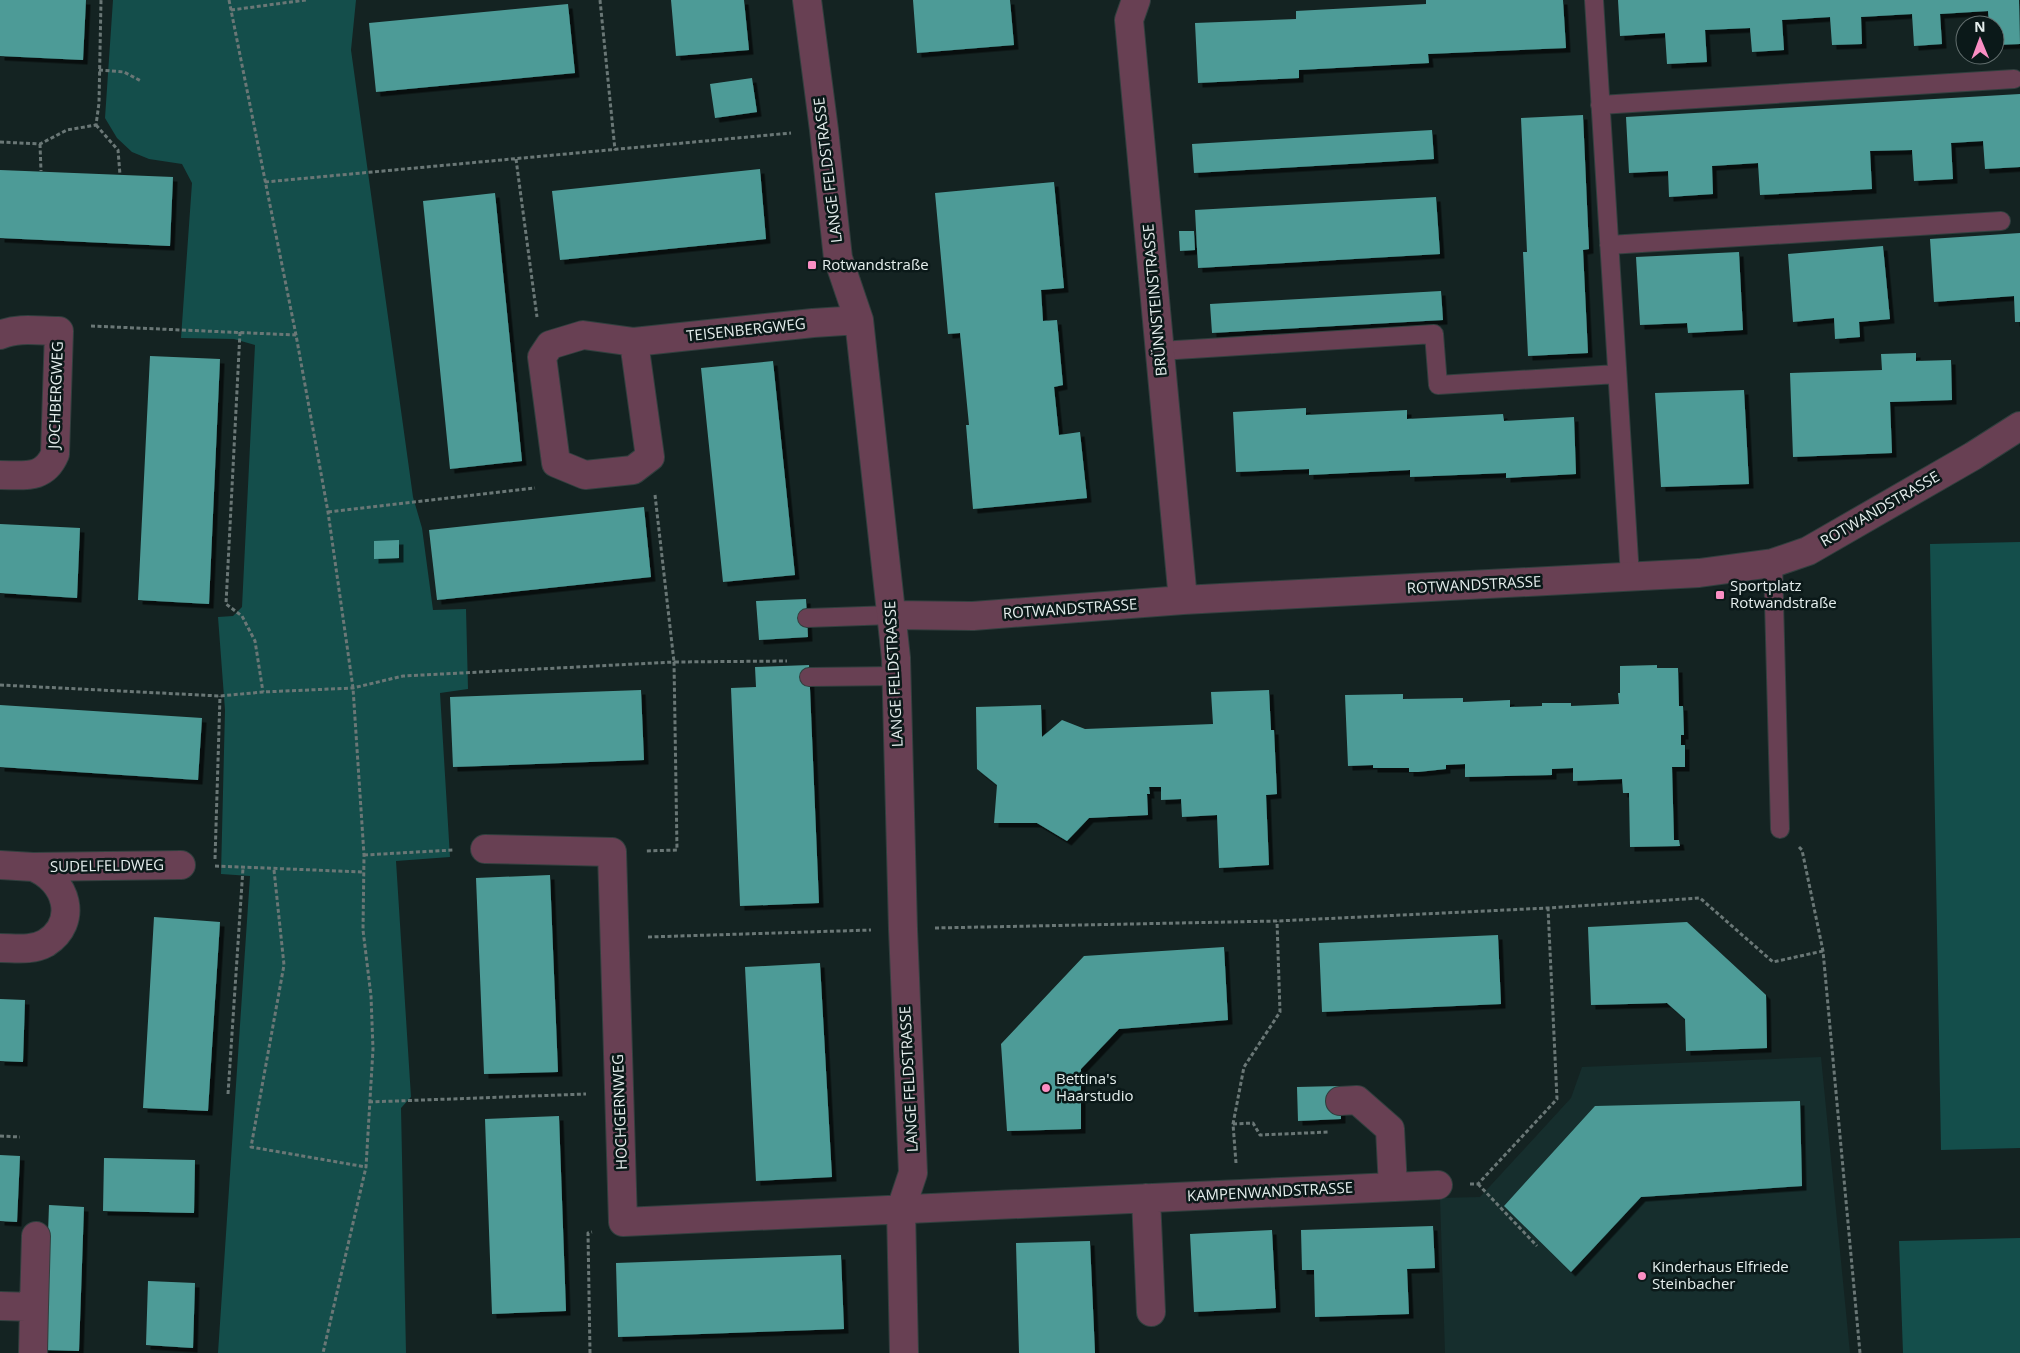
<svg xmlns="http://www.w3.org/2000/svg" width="2020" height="1353" viewBox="0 0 2020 1353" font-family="'Open Sans',sans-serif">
<defs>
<filter id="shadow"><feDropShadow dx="4.5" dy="4.5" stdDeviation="0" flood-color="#0009"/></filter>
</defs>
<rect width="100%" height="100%" fill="#142322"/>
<path fill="#162e2d" d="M1821,1057L1850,1353H1445L1440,1198L1480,1197L1571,1098L1582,1067Z"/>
<path fill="#144e4b" d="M113,0H356L351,50L413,497L422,528L433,610L466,609L468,689L440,693L450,857L396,861L411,1097L401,1108L406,1353H218L250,876L221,874L225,710L218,617L233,616L242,607L255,345L234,339L181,338L192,183L182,164L149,159L132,152L117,138L105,118Z
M2020,542V1148L1941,1150L1930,544Z
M2020,1238V1353H1903L1899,1241Z"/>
<path fill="#4e9b97" filter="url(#shadow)" d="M0,0H86L83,60L0,56Z
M671,0H744L749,50L676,56Z
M913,0H1010L1014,45L917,53Z
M1426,0H1563L1566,48L1428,54L1429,63L1299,70V78L1198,83L1195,23L1296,19V11L1426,4Z
M1618,0H2019L2020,44L1995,45V25H1989L1988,11L1940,14L1942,44L1914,46L1912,14L1861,17L1862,44L1832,45L1830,17L1782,20L1784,50L1752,52L1750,28L1705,30L1707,62L1667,64L1665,33L1620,36Z
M568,4L575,73L376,92L369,23Z
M752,78L757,112L715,118L710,84Z
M2020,94V167L1985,169L1983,141L1951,143L1953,179L1914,181L1912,150L1870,151L1872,189L1760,195L1758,163L1712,166L1713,194L1669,197L1668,171L1629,173L1626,117Z
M1583,115L1589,249L1583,250L1588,353L1528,356L1523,252H1527L1521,118Z
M1432,130L1434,159L1194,173L1192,144Z
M760,169L766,239L560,260L552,191Z
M0,170L173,177L170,246L0,238Z
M1054,182L1064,288L1041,290L1043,321L1057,320L1063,385L1054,387L1059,435L1080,432L1087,498L973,509L966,425H969L960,333L948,334L935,193Z
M495,193L522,461L450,469L423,201Z
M1436,197L1440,254L1198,268L1195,210Z
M1179,231H1194L1195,250L1180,251Z
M2020,233V322H2015L2014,296L1934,302L1930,239Z
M1883,246L1890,319L1859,322L1860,337L1835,339L1834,318L1793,322L1788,254Z
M1739,252L1743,330L1688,333L1687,323L1640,325L1636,257Z
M1441,291L1443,320L1212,333L1210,304Z
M1916,353V361L1951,360L1952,400L1890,402L1892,453L1793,457L1790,373L1882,370L1881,354Z
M150,356L220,359L209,604L138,600Z
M773,361L795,575L723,582L701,368Z
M1744,390L1749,484L1661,487L1655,393Z
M1306,408V415L1407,410V419L1503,414L1504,421L1574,417L1576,474L1506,478V473L1410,477V470L1309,475V469L1236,472L1233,412Z
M644,507L651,577L437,600L429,530Z
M0,524L80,528L77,598L0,593Z
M399,540V558L374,559V541Z
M806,599L808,637L759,640L756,601Z
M809,665L819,903L740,906L731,688L756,687L755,667Z
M1657,665V668H1678L1679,706H1683L1684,735H1681V745H1685V767H1672L1674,840H1679L1680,846L1630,847L1629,793H1623L1622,779L1573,781V768L1552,769V775L1465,777V764L1446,765V769L1418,772H1409V768H1373V765L1348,766L1345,695L1403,694V699L1463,698V702L1510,700V707L1542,706V703H1571V706L1619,704L1618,693H1620V666Z
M641,690L644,760L453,767L450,697Z
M1269,690L1271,730H1274L1277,794L1266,795L1269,865L1219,868L1217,815L1182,817L1181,799L1161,800V787H1149L1150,794H1147L1148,815L1089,818L1067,841L1037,823H994L997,785L977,769L976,707L1041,705L1042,737L1062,720L1085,729L1213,724L1211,692Z
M0,705L202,718L198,780L0,767Z
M550,875L558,1072L484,1074L476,878Z
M154,917L220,922L208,1111L143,1108Z
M1687,922L1766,995L1767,1048L1686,1051L1685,1019L1667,1003L1591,1005L1588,927Z
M1498,935L1501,1004L1322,1012L1319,943Z
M1224,947L1228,1020L1119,1029L1081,1069V1129L1007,1131L1001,1044L1084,956Z
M820,963L832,1177L756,1181L745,967Z
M0,999L25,1000L23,1062L0,1061Z
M1340,1086L1341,1119L1298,1121L1297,1087Z
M1800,1101L1802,1186L1641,1197L1571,1272L1504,1206L1595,1106Z
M559,1116L566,1311L492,1314L485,1119Z
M0,1155L20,1156L17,1222L0,1221Z
M104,1158L195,1160L194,1213L103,1211Z
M49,1205L84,1207L79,1351L44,1350Z
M1433,1226L1435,1268L1407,1269L1409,1314L1315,1317L1314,1270H1302L1301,1230Z
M1272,1230L1276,1308L1194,1312L1190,1234Z
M1090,1241L1095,1353H1019L1016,1243Z
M841,1255L844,1329L618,1337L616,1263Z
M148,1281L195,1283L193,1348L146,1345Z"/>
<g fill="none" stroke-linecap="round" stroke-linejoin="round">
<defs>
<path id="service" d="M1594,0L1630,576
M1600,105L2014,79
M1609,245L2001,221
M1160,351L1434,334L1438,385L1617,374
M1773,563L1780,829
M807,618L892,615
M809,677L897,676"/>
<path id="minor" d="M807,0L824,130L838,258L859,320L896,658L903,929L913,1173L901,1209L904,1353
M1136,0L1129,20L1183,600
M0,335C18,327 39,331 59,331L55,454C44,480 24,475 0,475
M634,342L583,335L550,345L542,357L556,463L585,475L633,470L650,457L634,342L813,323L859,320
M892,615L973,616L1183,600L1699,573L1773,563L1808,551L1973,456L2020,426
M485,849L612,852L623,1222L1438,1185
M0,865L33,867L181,865
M0,948C15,948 32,951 46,943C79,922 67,880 33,867
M1340,1101L1357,1100L1390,1129L1393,1187
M1146,1198L1151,1312
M0,1306L34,1307L33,1353
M34,1307L36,1236"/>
</defs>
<use href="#service" stroke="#313f3e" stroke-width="20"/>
<use href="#minor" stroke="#313f3e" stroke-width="30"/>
<path stroke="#6a7776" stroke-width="3" stroke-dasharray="4 2.5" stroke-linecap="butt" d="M229,0L296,335L328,512L353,688L364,855L363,930L371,996L373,1049L366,1167L323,1353
M600,0L615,150
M231,10L306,0
M99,70L124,72L141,81
M96,125L118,150L120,175
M0,142L40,144L67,130L96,125L99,103L101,0
M40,144L41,171
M516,159L537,317
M265,182L791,133
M91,326L296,335
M240,332L226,604L242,616L255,641L263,692
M655,495L674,662L787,661
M328,512L535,488
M0,685L220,696L263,692L353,688L403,676L674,662L677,850L645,851
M1799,847L1802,850L1823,951L1860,1353
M364,855L453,850
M215,859L220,696
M215,866L363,872
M274,870L284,965L251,1147L366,1167
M935,928L1277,921L1548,908L1700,898L1773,962L1823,951
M648,937L871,930
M228,1094L243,868
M369,1102L586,1094
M1233,1124L1253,1123L1260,1135L1329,1132
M0,1136L20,1137
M1236,1163L1233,1124L1244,1067L1280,1012L1277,921
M1470,1184H1478L1557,1099L1548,908
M1478,1184L1537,1246
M590,1353L588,1233L592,1232"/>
<use href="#service" stroke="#684053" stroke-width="18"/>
<use href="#minor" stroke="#684053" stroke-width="28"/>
</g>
<g fill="#fb8fc4" stroke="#0b1919" stroke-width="2">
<rect x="807" y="260" width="10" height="10" rx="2.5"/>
<rect x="1715" y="590" width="10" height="10" rx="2.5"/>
<circle cx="1046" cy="1088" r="5"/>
<circle cx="1642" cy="1276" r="5"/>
</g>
<g text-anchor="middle" stroke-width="5" stroke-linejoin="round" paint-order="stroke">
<g font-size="15" fill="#e5eeed" stroke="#0b1919">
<text transform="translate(828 170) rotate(-97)" y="5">LANGE FELDSTRASSE</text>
<text transform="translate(1155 300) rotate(-95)" y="5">BRÜNNSTEINSTRASSE</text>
<text transform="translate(746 330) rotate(-6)" y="5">TEISENBERGWEG</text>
<text transform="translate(56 395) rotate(-88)" y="5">JOCHBERGWEG</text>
<text transform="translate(1880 509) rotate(-30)" y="5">ROTWANDSTRASSE</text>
<text transform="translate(1474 585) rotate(-3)" y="5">ROTWANDSTRASSE</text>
<text transform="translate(1070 609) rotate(-4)" y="5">ROTWANDSTRASSE</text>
<text transform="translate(894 674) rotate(-93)" y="5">LANGE FELDSTRASSE</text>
<text transform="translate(107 866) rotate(-1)" y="5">SUDELFELDWEG</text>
<text transform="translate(909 1079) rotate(-93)" y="5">LANGE FELDSTRASSE</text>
<text transform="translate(620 1112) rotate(-92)" y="5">HOCHGERNWEG</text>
<text transform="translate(1270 1192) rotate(-3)" y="5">KAMPENWANDSTRASSE</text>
</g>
<g font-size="15" fill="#e5eeed" stroke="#0b1919" text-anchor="start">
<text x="822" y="270">Rotwandstraße</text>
<text x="1730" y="591">Sportplatz<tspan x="1730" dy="17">Rotwandstraße</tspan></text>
<text x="1056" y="1084">Bettina's<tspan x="1056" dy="17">Haarstudio</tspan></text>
<text x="1652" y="1272">Kinderhaus Elfriede<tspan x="1652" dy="17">Steinbacher</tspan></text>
</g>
</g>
<g transform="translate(1980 40) rotate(359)"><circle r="24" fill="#0b1919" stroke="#626e6e"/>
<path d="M0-4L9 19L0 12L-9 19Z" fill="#fb8fc4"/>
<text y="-8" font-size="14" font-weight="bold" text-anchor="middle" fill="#e5eeed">N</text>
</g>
</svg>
